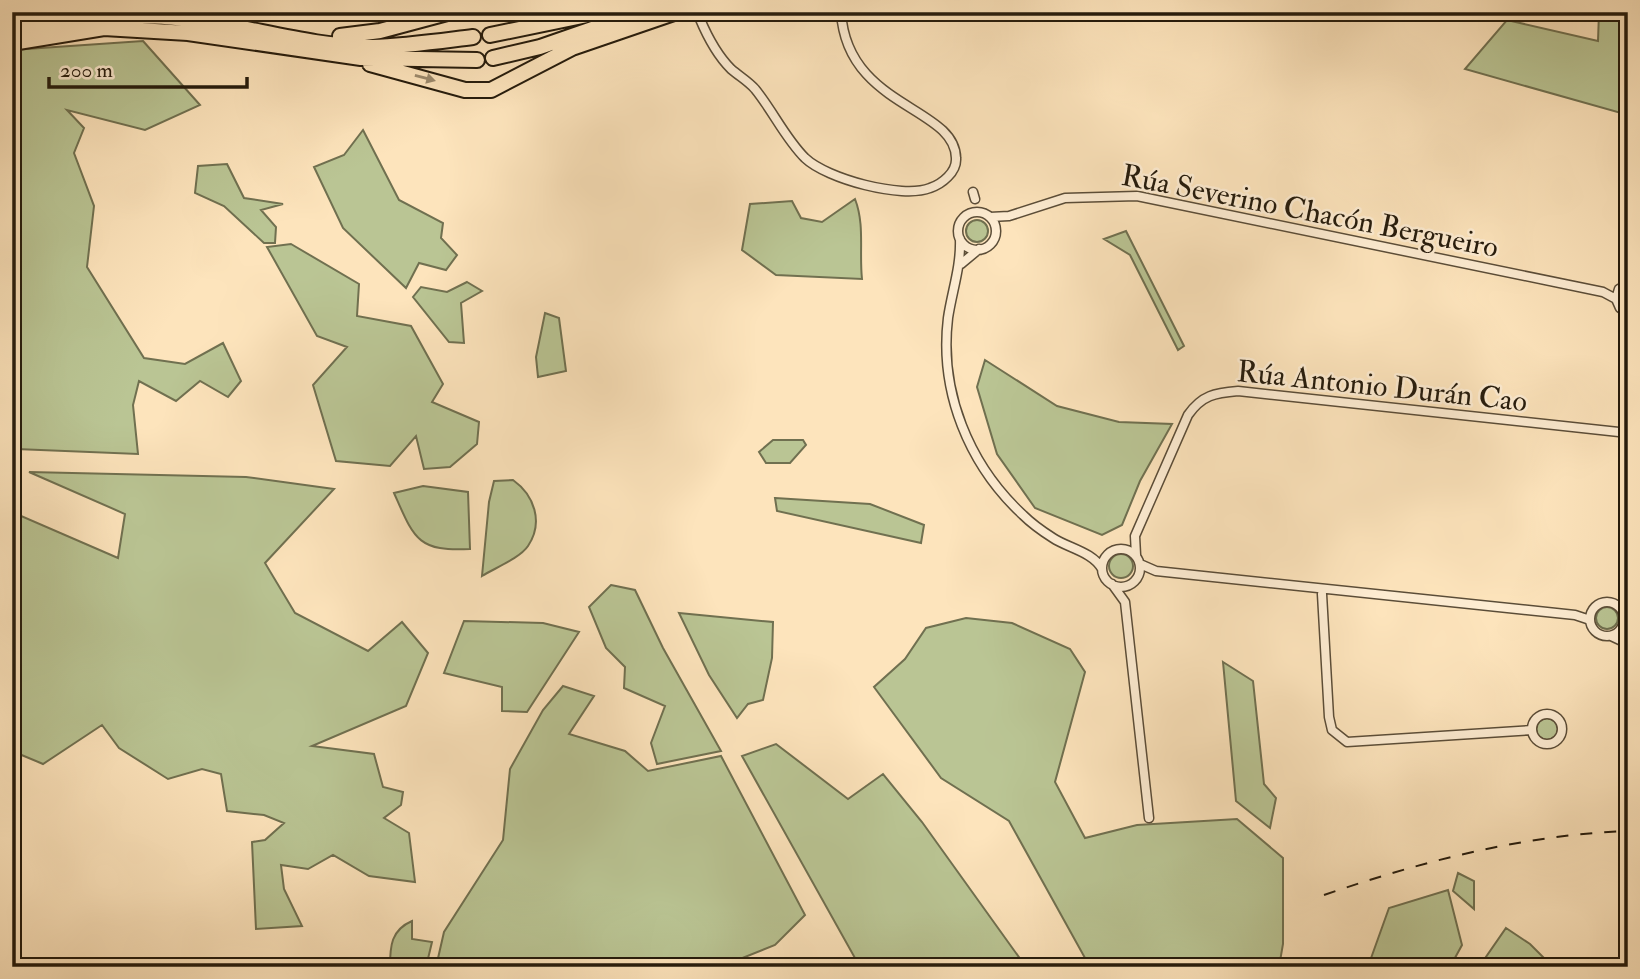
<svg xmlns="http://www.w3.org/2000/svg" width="1640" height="979" viewBox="0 0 1640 979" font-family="'IM FELL Double Pica',serif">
<rect width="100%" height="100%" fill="#fde4bc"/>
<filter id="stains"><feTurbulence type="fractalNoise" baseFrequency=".00286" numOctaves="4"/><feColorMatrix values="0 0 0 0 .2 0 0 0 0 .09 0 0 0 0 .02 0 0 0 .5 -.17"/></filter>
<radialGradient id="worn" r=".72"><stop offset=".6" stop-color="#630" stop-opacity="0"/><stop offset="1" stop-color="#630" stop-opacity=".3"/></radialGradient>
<path fill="#bac594" stroke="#707050" stroke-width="2" d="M1599,12H1628V115L1465,69L1507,20L1598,41Z
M143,41L200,105L145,130L67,110L84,128L74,153L94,206L87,267L144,358L185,364L223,343L241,381L228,397L200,381L176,401L139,381L133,405L138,454L16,449L12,445V50Z
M363,130L399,200L443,223L441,238L457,255L446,270L419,263L406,288L343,228L314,167L344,155Z
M227,164L244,198L283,204L261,210L276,227L275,243H264L224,206L195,193L198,166Z
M855,199C865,225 859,251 862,279L776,275L742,250L750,204L792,201L801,218L822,222Z
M966 231a11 11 0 1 1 22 0a11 11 0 1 1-22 0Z
M1126,231L1184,346L1178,350L1130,255L1104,239Z
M291,244L359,284L357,316L411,326L443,384L432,402L479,422L477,444L450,467L424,469L416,436L390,466L336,461L313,385L347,347L317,336L267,247Z
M467,282L482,291L461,303L464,343L449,342L413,297L421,287L447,292Z
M545,313L559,318L566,371L538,377L536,357Z
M985,360L1057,406L1119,422L1172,424L1140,481L1122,525L1102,535L1035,508L997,454L977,387Z
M773,440H803L806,445L790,463H766L759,452Z
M29,472L246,477L334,489L265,563L295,613L368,651L402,622L428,653L406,706L312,746L374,754L383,787L403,792L401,805L384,818L409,833L415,882L369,876L333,855L308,869L281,865L284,889L302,926L256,929L252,842L265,840L284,823L264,815L227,811L221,774L202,769L168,779L119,748L102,725L43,764L12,751V512L118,558L125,514Z
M513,480C534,495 544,522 528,546C520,558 495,568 482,576L489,502L494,481Z
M423,486L468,492L470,549C417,552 414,538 394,493Z
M775,498L870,504L924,525L921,543L777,511Z
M1109 566a12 12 0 1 1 24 0a12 12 0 1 1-24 0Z
M611,585L635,590L663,648L721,751L657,764L651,743L665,706L624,688L625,667L606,648L589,607Z
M1596 618a11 11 0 1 1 22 0a11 11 0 1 1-22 0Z
M679,613L773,622L772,658L763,700L748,704L737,718L709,675Z
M966,618L1012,623L1070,649L1085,672L1055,782L1085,838L1137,825L1237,819L1283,858V944L1279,967H1090L1009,821L941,778L874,687L905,659L926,628Z
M464,621L543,623L579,632L527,712L502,711V687L444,673Z
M1223,662L1253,681L1264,784L1276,798L1270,828L1236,801Z
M563,686L594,696L569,734L625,751L648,771L721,756L805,915L775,945L720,967H436L444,932L503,840L510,769L543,710Z
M1536 729a11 11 0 1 1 22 0a11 11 0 1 1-22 0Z
M776,744L848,799L883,774L922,822L1026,967H860L742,756Z
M1458,873L1474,881V909L1453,891Z
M1448,890L1462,945L1450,967H1371L1370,961L1389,908Z
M412,921V939L432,942L426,967H390C390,946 391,930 412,921Z
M1506,928L1530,944L1553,967H1479Z"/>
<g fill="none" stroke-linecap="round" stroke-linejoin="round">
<defs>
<path id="street" d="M700,19C708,38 717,55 731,69C739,76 748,81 755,89C773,111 785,138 805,158C827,179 902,199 930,188C942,184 957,172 956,158C955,106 847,108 841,12
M973,192L975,199
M958 231a19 19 0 1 1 38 0a19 19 0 1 1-38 0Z
M990,217L1009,216L1065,198L1137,196L1603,292L1616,299
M960,239C961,267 952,291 948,318C939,392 969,465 1023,515C1032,524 1042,531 1053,538C1068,548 1093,552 1102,569
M961,264L979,249
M1628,284L1619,289L1616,299L1620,308L1628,312
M1102 568a19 19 0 1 1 38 0a19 19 0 1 1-38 0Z
M1136,555L1135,536L1188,415C1202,395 1215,393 1238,391L1628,433
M1140,564L1156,571L1575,615L1590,620
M1112,584L1125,602L1149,818
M1322,594L1329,717L1332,730L1347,742L1532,730
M1590 619a17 17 0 1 1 34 0a17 17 0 1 1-34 0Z
M1611,636L1628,644
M1532 729a15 15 0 1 1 30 0a15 15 0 1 1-30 0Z"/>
<path id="highway" d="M12,31C69,18 129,12 187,19C249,26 310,47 372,47C406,46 440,41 473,37
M490,35L602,12
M340,36L380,31L451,12
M12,43L104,28L188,33L361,58L477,60
M493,58L540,47L641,12
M370,64L465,90H491L572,48L677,12"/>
</defs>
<use href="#street" stroke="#5b4d38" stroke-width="11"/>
<use href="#highway" stroke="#251b0c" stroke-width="18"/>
<use href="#street" stroke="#feedd3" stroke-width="8"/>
<use href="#highway" stroke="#fde4bc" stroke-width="14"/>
<path stroke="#251b0c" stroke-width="2" stroke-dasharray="12 12" stroke-linecap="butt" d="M1324,895C1423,861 1523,835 1628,831"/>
</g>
<defs><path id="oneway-solid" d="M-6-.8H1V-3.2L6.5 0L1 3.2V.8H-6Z" transform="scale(1.75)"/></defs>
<use fill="#9c8a6d" href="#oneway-solid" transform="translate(425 78) rotate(15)"/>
<g text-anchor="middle" stroke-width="5" stroke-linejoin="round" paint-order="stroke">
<g font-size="30" fill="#251b0c" stroke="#feedd3">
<text transform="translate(1310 211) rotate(11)" y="10">Rúa Severino Chacón Bergueiro</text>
<text transform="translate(1382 386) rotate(6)" y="10">Rúa Antonio Durán Cao</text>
</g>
</g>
<rect width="1640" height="979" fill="none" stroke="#fde4bc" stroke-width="42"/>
<rect x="14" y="14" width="1612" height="951" fill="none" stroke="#251b0c" stroke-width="3.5"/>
<rect x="21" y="21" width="1598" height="937" fill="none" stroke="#251b0c" stroke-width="2"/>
<path d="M49 77v10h198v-10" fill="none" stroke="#251b0c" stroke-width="3.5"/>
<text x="60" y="77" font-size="21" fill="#251b0c" stroke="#feedd3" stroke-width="5" paint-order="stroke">200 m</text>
<rect width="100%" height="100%" filter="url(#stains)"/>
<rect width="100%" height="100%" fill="url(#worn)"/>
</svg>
